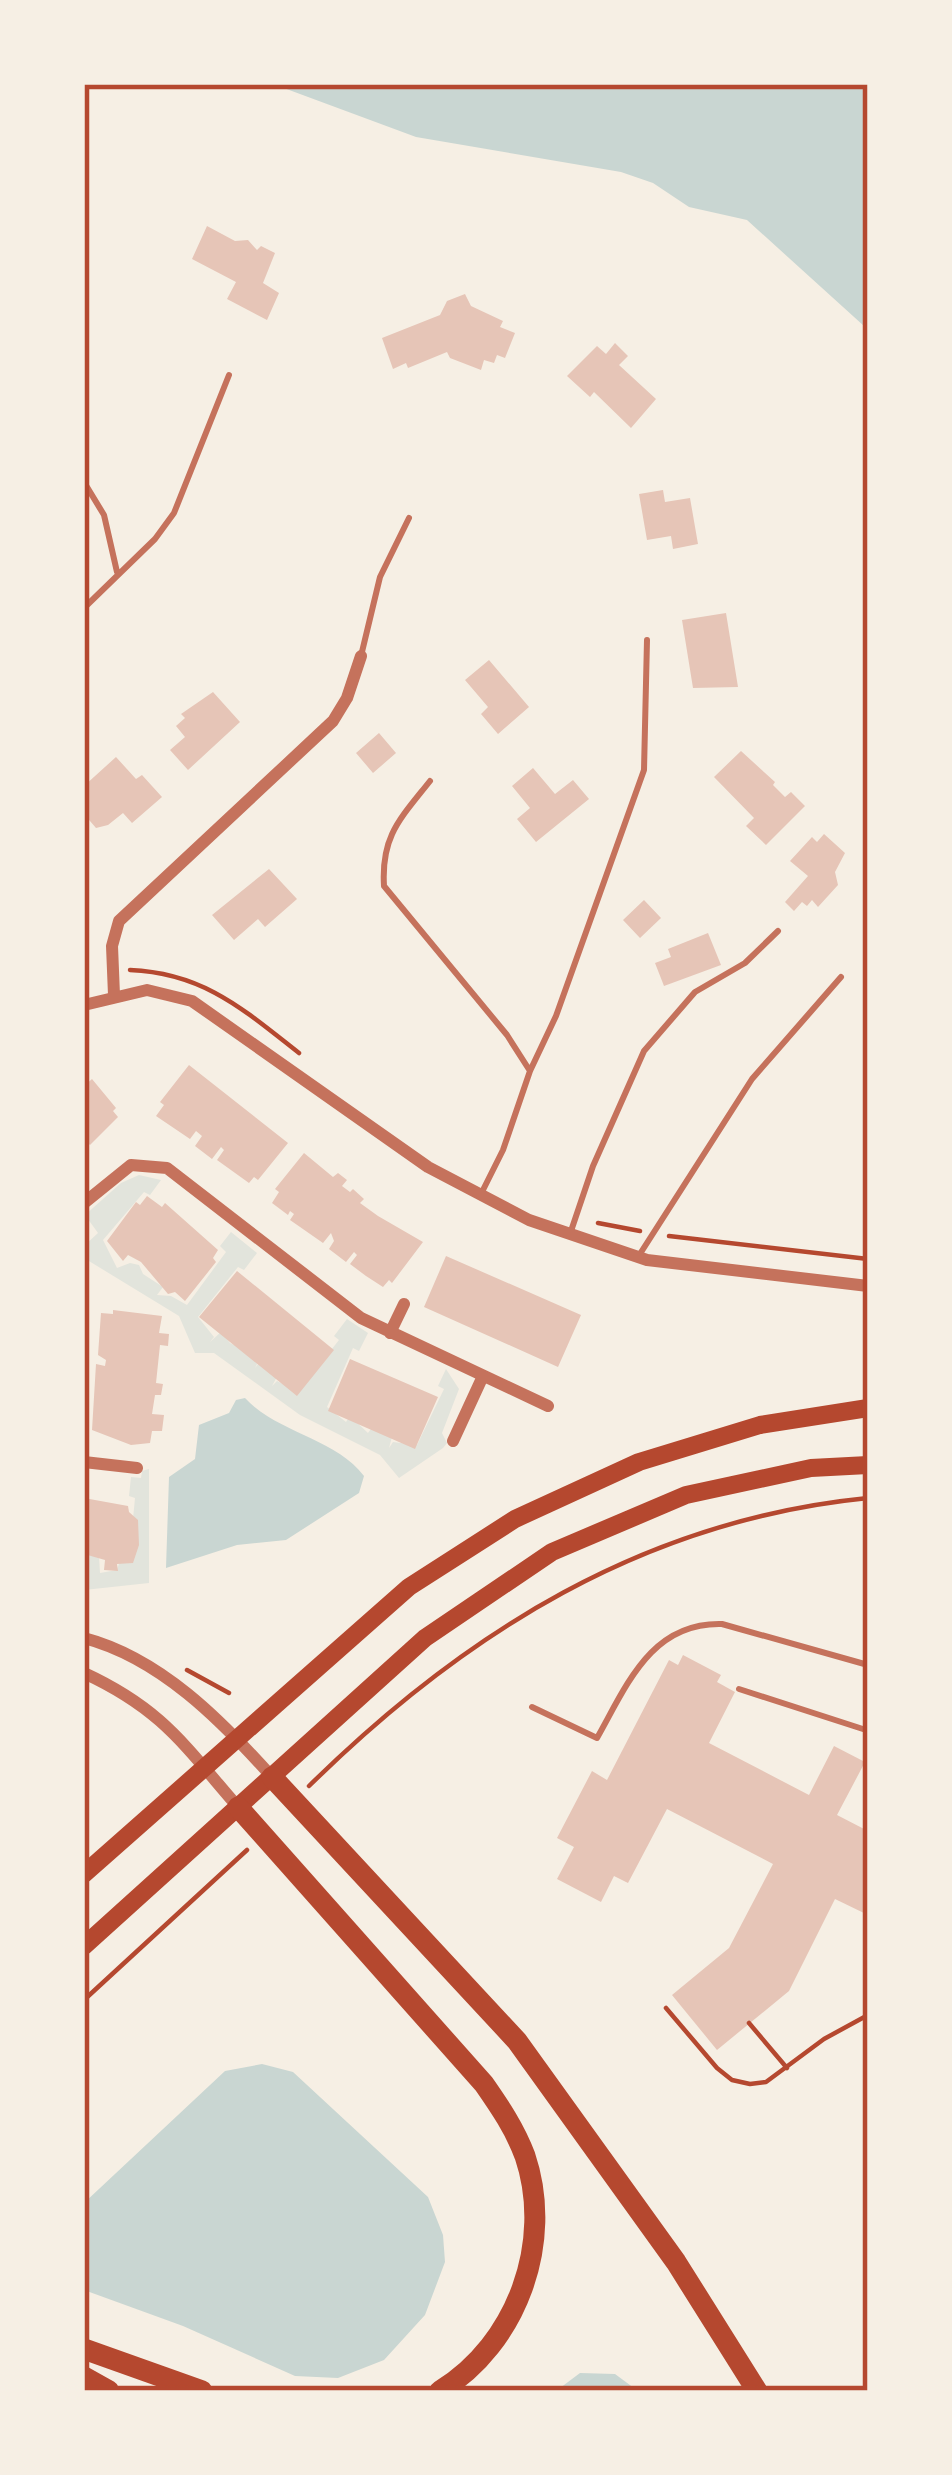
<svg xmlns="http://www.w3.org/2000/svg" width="952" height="2475" viewBox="0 0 952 2475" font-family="Mulish,sans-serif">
<rect width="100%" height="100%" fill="#f6efe4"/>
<path fill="#e2e4dc" d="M139,1175L161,1180L150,1195L144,1192L103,1240L117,1268L130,1263L139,1265L143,1274L163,1287L157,1295L171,1296L187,1305L226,1252L220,1246L231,1232L257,1253L244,1270L238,1267L198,1317L214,1337L210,1342L221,1332L230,1343L260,1358L255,1368L259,1363L278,1375L272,1386L277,1381L298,1392L339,1340L334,1336L347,1319L368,1333L359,1351L353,1348L327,1407L346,1422L350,1416L368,1433L373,1426L392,1437L389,1448L393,1442L417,1445L444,1389L438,1386L446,1369L459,1389L442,1433L447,1443L443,1448L399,1478L380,1455L300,1415L214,1353H195L179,1316L84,1258V1246L98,1233L85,1215L121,1183Z
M149,1469V1583L84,1590V1554L99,1557L100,1573L117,1570L133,1519L135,1498L129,1496L131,1477L141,1478L142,1471Z"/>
<path fill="#c9d6d2" d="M273,84H868V354L864,326L747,220L689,207L653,183L621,172L416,137Z
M245,1398C277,1433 335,1438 364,1476L359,1493L286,1540L237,1545L166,1568L169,1477L195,1459L199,1425L229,1413L236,1400Z
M262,2064L293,2072L428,2197L443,2235L445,2262L425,2315L384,2360L338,2378L295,2376L183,2326L84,2290V2203L225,2071Z
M580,2373L615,2374L638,2391H556Z"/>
<path fill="#e6c5b7" d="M207,226L235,241L248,240L257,250L261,246L275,253L263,283L279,293L267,320L227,299L236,282L192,259Z
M465,294L471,306L503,321L500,327L515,333L505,358L497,355L494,363L484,360L481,370L450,358L447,352L408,368L406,363L393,369L382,338L440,315L447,301Z
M615,343L628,356L619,365L656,399L631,428L594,392L590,397L567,376L597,346L606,354Z
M663,490L665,502L690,498L698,544L673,549L671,536L647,540L639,494Z
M726,613L738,687L693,688L682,620Z
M489,660L529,707L498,734L481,714L488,707L465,680Z
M213,692L240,722L188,770L170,750L185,737L176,726L185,718L181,714Z
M379,733L396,753L373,773L356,753Z
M741,751L775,782L773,785L785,797L791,792L805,806L766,845L746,826L754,818L714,777Z
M116,757L136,779L142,775L162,797L132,823L123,813L108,825L96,828L84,814V786Z
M533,768L555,794L573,780L589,799L536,842L517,819L530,808L512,786Z
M824,834L845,853L835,872L838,885L818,907L812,900L807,906L802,902L794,911L785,902L808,876L790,861L812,837L817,842Z
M269,869L297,899L265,927L258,919L234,940L212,915Z
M644,900L661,918L640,938L623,920Z
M708,933L721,965L664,986L655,963L671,957L668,949Z
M189,1065L288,1143L258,1180L254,1177L249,1183L217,1160L224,1150L221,1147L212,1159L195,1146L202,1136L196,1131L190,1139L156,1116L164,1105L160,1102Z
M92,1079L116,1108L113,1111L118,1117L90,1145L84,1139V1086Z
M304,1153L333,1177L338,1173L347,1180L342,1186L350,1192L353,1189L364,1199L360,1203L378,1216L423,1242L392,1283L389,1280L383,1287L366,1276L350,1264L357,1255L354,1252L346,1262L329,1249L334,1241L331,1233L323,1243L290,1220L294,1214L290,1211L288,1215L272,1203L279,1192L275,1189Z
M147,1196L162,1207L165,1203L218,1250L213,1258L216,1262L185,1301L175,1292L168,1294L141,1262L128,1255L123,1261L107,1241L136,1202L140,1205Z
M446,1256L581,1315L558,1367L424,1307Z
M237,1271L334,1350L297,1396L199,1317Z
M113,1310L162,1316L159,1333L169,1334L168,1346L160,1345L156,1383L163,1384L161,1395H155L152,1414L164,1415L162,1431H152L150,1443L131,1445L92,1430L96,1364L105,1366L106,1360L98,1355L101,1313L113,1314Z
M350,1359L438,1397L415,1449L328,1411Z
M84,1498L128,1506L129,1512L138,1520L139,1545L133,1563L117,1564L118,1571L104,1570L105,1560L84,1554Z
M683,1655L721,1675L717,1682L735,1692L709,1743L809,1795L834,1746L865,1762L837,1815L868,1831V1915L835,1899L789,1991L717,2050L672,1995L729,1948L773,1864L667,1809L628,1883L614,1876L601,1902L557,1879L574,1847L557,1838L592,1771L607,1780L669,1660L678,1665Z"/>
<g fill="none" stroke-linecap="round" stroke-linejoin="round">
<path stroke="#b5482f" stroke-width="4.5" d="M130,970C204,973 244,1010 299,1053
M598,1223L640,1231
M669,1236L868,1259
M187,1670L229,1693
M309,1786C465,1632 645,1520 868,1498
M84,2000L247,1850
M666,2008L717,2068L732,2080L750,2084L766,2082L824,2039L868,2015
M749,2023L787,2068"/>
<path stroke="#c5725c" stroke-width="6" d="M84,482L104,515L117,572
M84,608L155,539L174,513L229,375
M361,656L380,577L409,518
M430,781C400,819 381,836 384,886L507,1035L530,1071L503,1150L482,1192
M530,1071L556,1016L644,770L647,640
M570,1234L593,1166L644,1051L695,992L745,963L778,931
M638,1257L752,1079L841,977
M739,1689L866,1730
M532,1707L597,1738C627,1685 651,1622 722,1624L868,1665"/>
<path stroke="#c5725c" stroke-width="12" d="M114,995L112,946L119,921L333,721L347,698L361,656
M84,1005L147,990L192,1001L428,1167L529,1220L647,1260L868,1286
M84,1203L131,1165L167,1168L361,1318L548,1406
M390,1333L404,1304
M453,1441L483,1376
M84,1462L137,1468
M84,1638C160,1658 221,1720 272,1777
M84,1673C162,1709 184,1745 238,1807"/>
<path stroke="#b5482f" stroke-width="18" d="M84,1874L409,1587L515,1519L639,1462L760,1425L868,1408
M84,1946L425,1638L552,1552L686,1495L811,1468L868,1465"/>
<path stroke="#b5482f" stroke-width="21" d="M272,1777L517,2041L676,2262L757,2391
M238,1807L484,2084C500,2107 515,2129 525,2156C554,2242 517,2344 440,2391
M84,2349L202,2391
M84,2377L109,2391"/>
</g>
<rect width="952" height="2475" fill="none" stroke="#f6efe4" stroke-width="174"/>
<rect x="87" y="87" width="778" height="2301" fill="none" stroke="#b5482f" stroke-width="4.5"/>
</svg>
